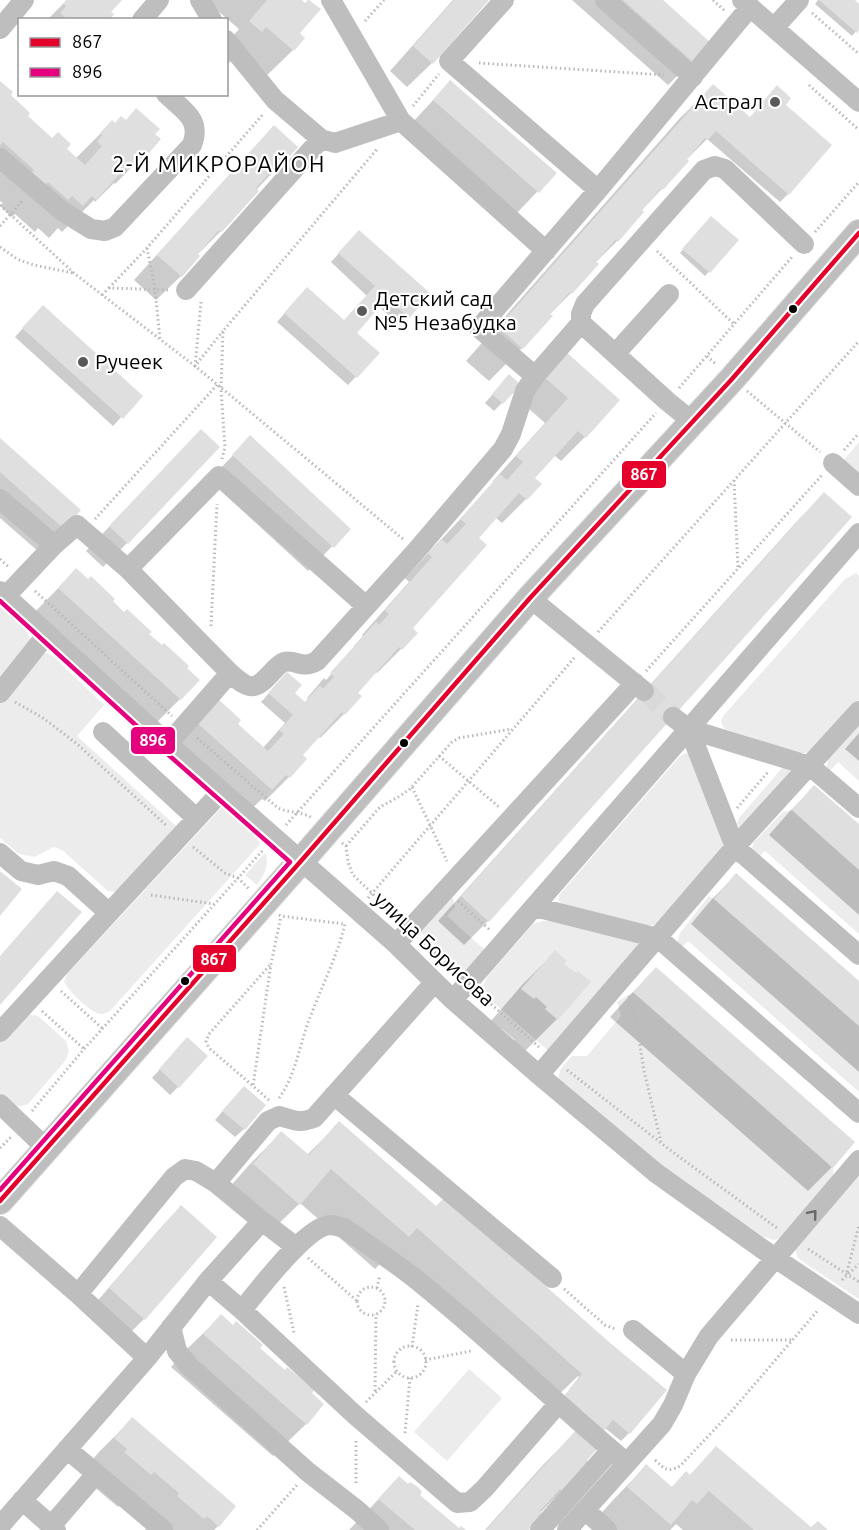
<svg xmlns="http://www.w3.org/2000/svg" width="859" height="1530" viewBox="0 0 859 1530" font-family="Ubuntu,sans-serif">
<rect width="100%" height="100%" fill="#fff"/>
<path fill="#ececec" d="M859,442V475L843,461Z
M856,573L859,576V701L816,750L808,753H799L725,729L721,722L723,716L845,579Z
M0,605C13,616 28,626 31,643L0,682Z
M47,653L54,657L104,705L77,736L177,827L123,886L115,892L108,891L62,850L54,847L34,857L19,854L0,838V704L40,654Z
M859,723V781L838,762L829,772L827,766L828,759Z
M686,753L691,755L722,839L723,846L660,923L654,925H645L563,904L559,901V895L680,756Z
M783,767L795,768L740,829L737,823L739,818Z
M222,807L256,836L260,844L110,1011C107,1012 104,1014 101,1014C90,1013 69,991 64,982L67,974Z
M792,810L859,870V934L765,851L757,859C753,853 751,849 754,842L783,812Z
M265,853C270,864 264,875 257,885L245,875Z
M452,893L455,907L447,916L486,951L466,974L419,931Z
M709,896L714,899L859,1026V1092L688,941L680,949C676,944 678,939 680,933Z
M542,921H551L637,941L641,944L552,1054L486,996C481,988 483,984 488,976L533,924Z
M633,992L833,1168L834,1178L784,1236L774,1240L764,1237L657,1163L559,1080C557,1070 566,1063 572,1056H587L621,1016L617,1002Z
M29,1014L38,1016L66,1041L69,1051L65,1061L28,1104C14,1110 10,1102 0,1093V1039Z
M859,1170V1299L812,1268L798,1258L795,1250L799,1241Z
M469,1369L502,1398L447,1461L414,1432Z"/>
<path fill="#0003" d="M67,0H120L109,12L108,20H47Z
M205,0H299L298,34L293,50L260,82L233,59L228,64L226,63V44L239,29Z
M453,0H487L432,63L407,87L390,71Z
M572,0H660L692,61L668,85Z
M818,0H852L859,6V28L852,36L815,4Z
M450,82L555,173L514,216L410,125Z
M0,83L26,116L75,159L112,122L115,124L153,134L148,151L115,184L114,183L95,202L94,200L62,232L58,228L49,238L38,228L35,232L15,214L12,217L0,206L3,203L0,201Z
M713,86L749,118L784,105L788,194L780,202L707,139L686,160L687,162L641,211L642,212L617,241L595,263L571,293L549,315L550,316L522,348L489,381L466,361L680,118Z
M274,128L296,148L256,190L221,231L197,255L198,256L181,276L156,300L134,280L250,152Z
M708,221L737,240L705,276L680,253Z
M351,240L429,294L400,325L378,306L355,333L378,353L348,385L277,322L299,297L344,322L367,296L331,262Z
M35,315L141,396L113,426L15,337Z
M565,353L585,437L561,461L554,455L533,478L526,499L502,523L495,517L477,538L411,628L401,649L377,673L375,671L356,693L344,714L320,738L318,736L301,756L289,777L265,801L262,799L247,813L172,746L192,723L236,724L263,748L285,723L261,702L279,682L304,703L308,699L307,698L324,678L326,680L355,647H353L363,636L362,635L409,582L405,578L495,482L493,481L545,423L520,401Z
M501,385L502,403L494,411L485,403Z
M201,431L127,543L103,567L86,551Z
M250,438L349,529L308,571L209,480Z
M0,440L79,510L39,552L0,518Z
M824,494L488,921L464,945L438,921L800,518Z
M76,570L147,634L180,699L148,731L26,621Z
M859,733V761L845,749Z
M814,787L859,826V915L769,835L790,811Z
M736,875L859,983V1072L691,924L712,899Z
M555,952L562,964L589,982L557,1019L524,1052L513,1043L515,1040L502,1029L500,1031L490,1022L522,985Z
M656,969L832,1167L808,1191L610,1017L632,993Z
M179,1048L178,1087L170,1095L152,1078Z
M236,1096L244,1129L235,1137L215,1120Z
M339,1123L436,1208L445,1199L629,1433L621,1441L605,1428L556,1407L579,1377L578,1376L548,1405L384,1260L375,1269L300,1203L266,1236L221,1197L249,1165L281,1133L307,1155Z
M181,1207L144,1319L128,1335L93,1306L164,1224Z
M221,1316L310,1394L306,1424L273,1456L171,1367L188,1348Z
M132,1419L218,1526L214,1530H145L147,1526L121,1504L118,1507L92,1485L83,1471L99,1452Z
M576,1432L562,1491L540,1513L527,1530H485L543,1465Z
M716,1448L811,1529L825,1530H683L676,1524L670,1530H606L595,1520L614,1499L646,1466L671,1488L686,1473L689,1476Z
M399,1478L418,1495L459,1530H349Z"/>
<path fill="#dfdfdf" d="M66,0H122L111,12L114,14L110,20H63L65,17L60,13L66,6L63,4Z
M267,0H302L305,3L308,0H309L321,9L300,33L305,38L294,51L266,27L262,32L249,21Z
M454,0H489L433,64L413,46Z
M623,0H663L710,42L693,62Z
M819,0H855L859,4V30L857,33Z
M450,80L557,173L539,193L433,100Z
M0,81L13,92L11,95L30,113L28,116L52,138L58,132L71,144L67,149L85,165L102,146L97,142L102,135L100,133L112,120L115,123L121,116L126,120L136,108L160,129L155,134L161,139L149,153L146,150L128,170L126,167L96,200L92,196L83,206L72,196L68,200L48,182L45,185L32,173L34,170L3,142L0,145Z
M713,84L750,117L777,85L791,98L786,105L832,145L789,195L716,131L708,140L705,138L687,159L689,161L663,190L661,188L642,210L644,212L618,242L616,239L596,262L599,264L572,294L570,292L550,314L553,316L523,349L498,327Z
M274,125L298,147L279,168L276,166L256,188L259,191L222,232L219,230L198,254L200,256L182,277L157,255Z
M711,216L739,240L710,273L682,249Z
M359,230L431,294L409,318L387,298L357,333L380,353L357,378L284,313L307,287L344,320L375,286L338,253Z
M43,305L143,396L123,419L22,328Z
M565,351L620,400L586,438L578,431L535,478L542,484L527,500L519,493L479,538L487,545L413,628L418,633L402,650L399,647L358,693L362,696L345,715L342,712L303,755L307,759L290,778L286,775L272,790L195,721L216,697L241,720L238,724L268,751L284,734L279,730L293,715L268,693L287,672L302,685L295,693L305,702L320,685L323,689L334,677L330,673L376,622L379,625L389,614L385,610L432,557L428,553L441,539L447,544L466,524L460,519L500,474L507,480L523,462L516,456L568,398L543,376Z
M509,374L521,385L503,404L492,394Z
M201,429L220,447L128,544L109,526Z
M250,435L351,529L334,548L232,455Z
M0,438L81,510L64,529L0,472Z
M824,492L852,517L489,922L461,896Z
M76,568L88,579L91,576L115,599L113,601L124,612L127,609L152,632L149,634L162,645L164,643L189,666L187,668L200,680L181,700L58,588Z
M814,785L859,824V870L792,810Z
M0,871L22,889L0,916Z
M736,873L859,981V1026L714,899Z
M57,891L82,912L0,1005V956Z
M555,950L567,961L564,964L576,973L578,971L591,982L558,1020L545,1009L547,1007L536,997L534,999L521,989Z
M656,967L855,1142L833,1168L633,992Z
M187,1037L208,1056L179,1088L159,1069Z
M244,1086L266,1105L245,1130L222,1111Z
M339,1121L436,1206L445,1197L609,1342L667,1390L630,1434L613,1420L604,1431L563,1398L582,1374L417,1228L409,1237L331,1169L300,1205L253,1164L281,1131L309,1155Z
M181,1205L217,1237L145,1320L109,1288Z
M221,1314L233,1325L236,1321L263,1345L260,1348L285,1370L287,1367L315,1390L312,1393L324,1404L307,1425L203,1334Z
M132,1417L236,1506L219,1527L207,1516L204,1519L177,1496L179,1493L154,1472L151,1475L124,1452L127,1449L114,1438Z
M576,1430L597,1449L587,1460L589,1462L563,1492L560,1489L540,1511L543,1514L529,1530H486Z
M716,1446L811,1527L818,1521L828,1530H754L709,1491L697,1504L692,1500L671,1525L627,1487L646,1464L672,1487L686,1471L690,1475Z
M399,1476L408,1484L410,1482L418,1487L422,1492L420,1495L459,1528L461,1526L466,1530H415L378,1499Z"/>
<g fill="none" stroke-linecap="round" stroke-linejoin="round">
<path stroke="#d9d9d9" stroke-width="20" stroke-dasharray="20 10" stroke-linecap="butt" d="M645,691L673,717"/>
<defs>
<path id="major" d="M0,1201L301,861L530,598L732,379L859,233"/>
</defs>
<use href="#major" stroke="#dbdbdb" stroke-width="28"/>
<path stroke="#b9b9b9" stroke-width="3" stroke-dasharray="1.5 3" stroke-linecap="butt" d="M713,0L725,11
M812,13L859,54
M365,21L384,0
M479,63L664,75
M809,85L859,130
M413,106L439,74
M0,205L75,274L195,366L403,539
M0,226L23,200
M815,232L859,182
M0,247L17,259L34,265L73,273
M147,248L155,289L160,340
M657,251L734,324
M109,288L147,248L264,113
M102,295L109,288L170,290
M201,302L195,366L223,331
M707,356L717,365
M679,388L792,257
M747,391L820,452
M844,450L859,433
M222,459L225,447L221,389L223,331L378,148
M734,480L738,568
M95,519L217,385
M0,559L10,568
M35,591L172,716
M211,626L217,504
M598,632L859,341
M646,671L822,475
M15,702L43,718L76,743L167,826
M197,738L278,808C289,813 305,812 312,818
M439,756L499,807
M412,787L447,861
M737,808L768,772
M286,825L656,413
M342,843L346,846L348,862L353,875L397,917
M346,846L380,807L400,796L410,789L452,742L459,738L512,729
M193,847L225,873L238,878L263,850
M151,895L214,904
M368,898L575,657
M458,901L491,931
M279,915L281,916L344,924
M421,940L454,970
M61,991L103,1029
M481,995L539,1047
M629,996L637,1026L644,1071L661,1142
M42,1011L84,1049
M567,1070L674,1153L777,1228
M252,1085L209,1048L206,1041L209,1034L270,965
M279,1098C296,1075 299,1046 309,1020C321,988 337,957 345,924
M269,1100L253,1086L271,964L281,916
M32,1111L84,1049L238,878L249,889
M0,1148L11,1137
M808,1249L859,1282
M308,1258L356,1300
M847,1272L859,1225
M842,1280L859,1264
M357 1301a14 14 0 1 1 28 0a14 14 0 1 1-28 0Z
M284,1287L294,1333
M377,1288L380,1275
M564,1289L605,1325L615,1329
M731,1340H792
M394 1362a16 16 0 1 1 32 0a16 16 0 1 1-32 0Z
M412,1347L418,1304
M425,1360L471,1351
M375,1391L376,1314
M366,1402L396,1372
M405,1433L410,1378
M356,1441V1485
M655,1460C665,1469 667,1473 680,1466L730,1413L819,1309
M257,1530L297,1485"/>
<path stroke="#bebebe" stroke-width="20" d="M200,0L212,20
M331,0L401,121L546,251
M504,0L449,61L598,190
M605,0L693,77
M742,0L859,102
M142,20L159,0
M774,28L799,0
M0,29L24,0
M226,40L275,100L321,139L335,143L401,121
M0,158L62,211L91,229L105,231L115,227L192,145C202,119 183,110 166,94
M186,290L321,139
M581,323V314L585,304L704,170L715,166L725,169L804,244
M615,354L669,294
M693,422L667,401L581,323L535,376L479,328L598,190L750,7
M833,463L859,486
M0,499L54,545
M128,569L230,673
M0,591L168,744L396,944L453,1000L539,1075L656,1173L775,1258L859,1314
M6,596L54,545L77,525L128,569L219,476L366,606
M530,598L644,691
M0,693L47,634
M673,717L689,729
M103,732L196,818
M168,744L230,673C250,691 255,691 273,671C276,668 279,664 284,662C297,659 301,670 317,661L417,550L503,449L511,434L525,391L535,376
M859,808L810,766L689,729L735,847L859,955
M0,853L21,871L38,875L54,871L68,876L109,913L222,791
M535,907L658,938L859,1113
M396,944L635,683
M453,1000L859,533
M0,1032L109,913
M539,1075L735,847L859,711
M334,1095L552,1278
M0,1104L47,1149
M262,1221L296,1247
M0,1226L78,1294L174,1177L185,1169L196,1171L216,1183
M208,1281L242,1310L355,1415L457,1503L470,1502L484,1489L558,1404
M78,1294L147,1358
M242,1310C258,1291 306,1226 330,1225C335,1225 340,1227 344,1228C371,1247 398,1264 423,1285C493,1342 558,1405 627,1463
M171,1327L177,1351L189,1366L308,1472L357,1510L379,1530
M633,1330L686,1374
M67,1449L163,1530
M22,1500L56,1530
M585,1510L607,1530
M0,1526L147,1358L208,1281L262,1221L216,1183L268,1121L279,1116C295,1120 298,1124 314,1118L434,983
M51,1526L96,1474
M540,1530L611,1450
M567,1530L662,1424L673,1405L686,1374L709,1336L859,1160"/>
<use href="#major" stroke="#bebebe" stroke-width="26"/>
<defs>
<path id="bus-1" d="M0,1201L301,861L530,598L732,379L859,233"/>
<path id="bus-2" d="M0,601L163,750L290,862L0,1190"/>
</defs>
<use href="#bus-1" stroke="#fff" stroke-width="9"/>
<use href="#bus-2" stroke="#fff" stroke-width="9"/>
<use href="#bus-1" stroke="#e4002b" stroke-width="4.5"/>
<use href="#bus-2" stroke="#e5007d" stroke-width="4.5"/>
</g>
<defs><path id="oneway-chevron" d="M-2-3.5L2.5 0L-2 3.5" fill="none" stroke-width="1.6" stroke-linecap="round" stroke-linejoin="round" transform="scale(1.5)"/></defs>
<use stroke="#686868" href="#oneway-chevron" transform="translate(813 1214) rotate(-50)"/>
<g fill="#595959" stroke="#fff" stroke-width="2">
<circle cx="775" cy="102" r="6"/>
<circle cx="362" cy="311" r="6"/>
<circle cx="83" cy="362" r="6"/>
</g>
<g fill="#000" stroke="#fff" stroke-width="2">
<circle cx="793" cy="309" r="5"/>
<circle cx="404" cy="743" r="5"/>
<circle cx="185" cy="981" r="5"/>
</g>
<g text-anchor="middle" stroke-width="4.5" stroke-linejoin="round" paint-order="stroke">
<g font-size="21" fill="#000" stroke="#fff" text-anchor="start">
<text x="763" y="109" text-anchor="end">Астрал</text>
<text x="374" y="306">Детский сад<tspan x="374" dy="24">№5 Незабудка</tspan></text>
<text x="95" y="369">Ручеек</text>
</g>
<g font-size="21" fill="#000" stroke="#fff">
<text transform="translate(434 949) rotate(43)" y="7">улица Борисова</text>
</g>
<g font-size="22" letter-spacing="1.5" fill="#000" stroke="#fff">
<text x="219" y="172">2-Й МИКРОРАЙОН</text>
</g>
</g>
<g stroke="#fff" stroke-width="2">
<rect x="621" y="460" width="46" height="29" rx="6" fill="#e4002b"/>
<rect x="130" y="726" width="46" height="29" rx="6" fill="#e5007d"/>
<rect x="192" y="944" width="45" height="29" rx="6" fill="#e4002b"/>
</g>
<g font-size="16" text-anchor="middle" font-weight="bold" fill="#fff">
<text x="644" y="480">867</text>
<text x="153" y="746">896</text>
<text x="214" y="965">867</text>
</g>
<rect x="18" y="18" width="210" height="78" fill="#ffffff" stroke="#999999" stroke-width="1.5"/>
<rect x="30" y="38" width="30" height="9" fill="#e4002b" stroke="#999999" stroke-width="1.5"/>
<text x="72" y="48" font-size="18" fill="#000000">867</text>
<rect x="30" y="68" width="30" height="9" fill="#e5007d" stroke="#999999" stroke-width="1.5"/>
<text x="72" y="78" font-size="18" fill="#000000">896</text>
</svg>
